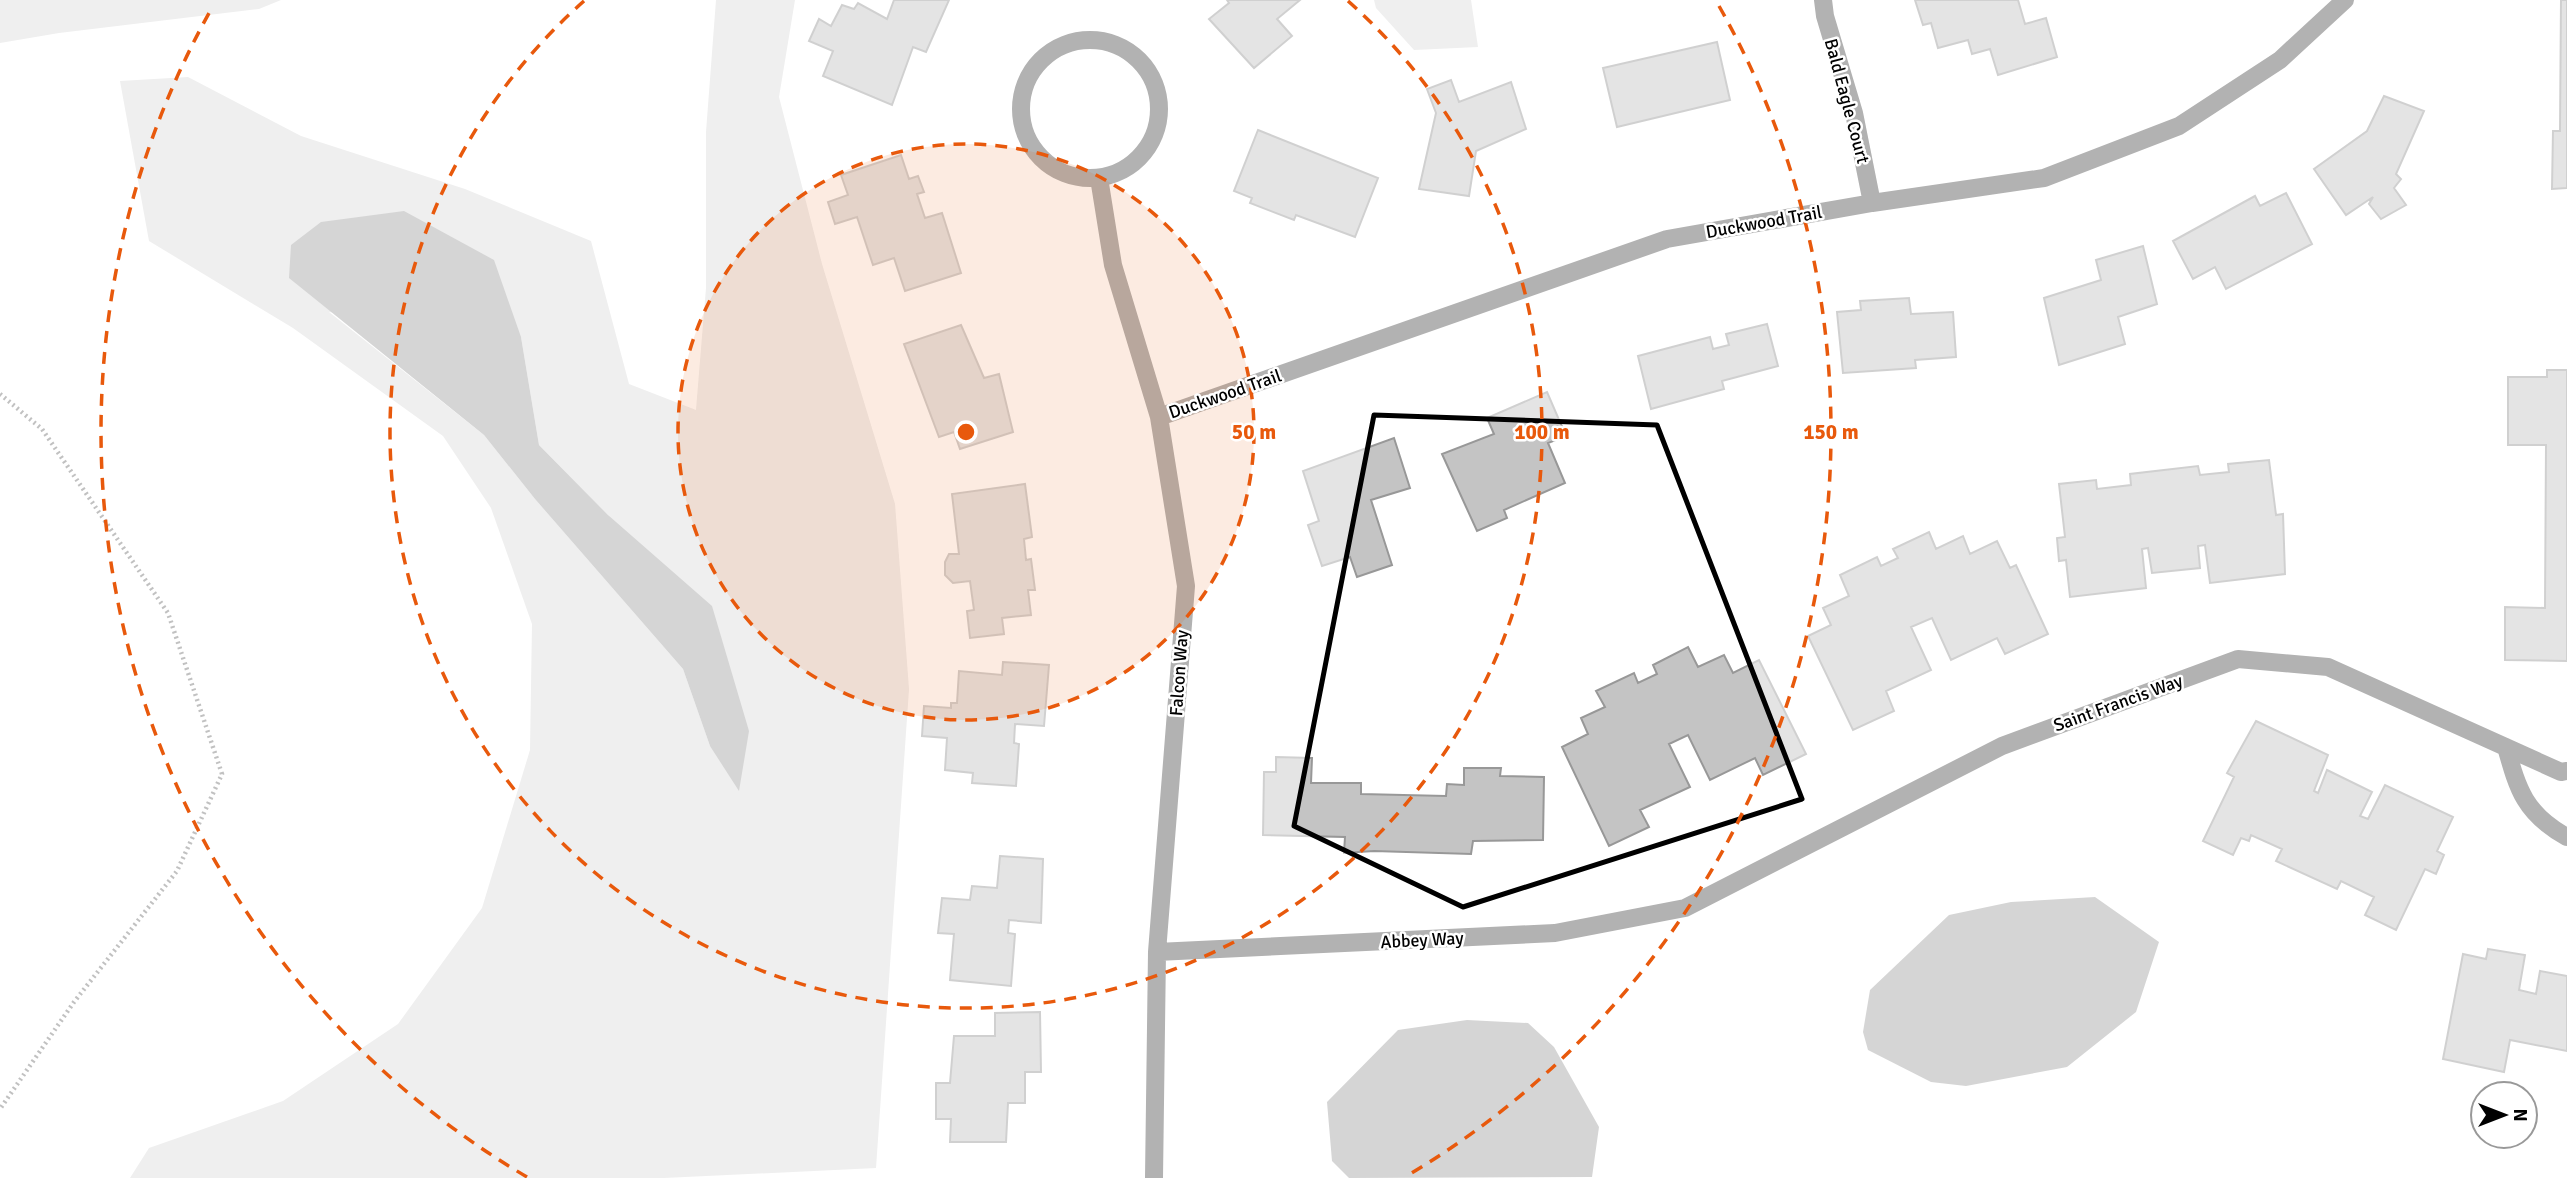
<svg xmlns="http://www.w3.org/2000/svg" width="2567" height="1178" viewBox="0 0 2567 1178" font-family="Signika,sans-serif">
<rect width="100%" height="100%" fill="#fff"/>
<path fill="#dbdbdb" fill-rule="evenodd" d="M0,0H281L259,9L59,33L0,43Z
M716,0H795L779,97L822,264L895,504L909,689L876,1168L664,1178H130L149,1148L283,1101L398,1024L482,908L530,750L532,624L491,508L443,436L293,328L149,241L120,81L188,77L301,136L465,189L591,241L629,384L696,410L706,288V132ZM329,312L521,337L539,445L608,515L749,731L710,746L683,669L535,499L484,435Z
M1374,0H1471L1478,47L1414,50L1376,8Z"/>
<path fill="#a2a2a2" d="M404,211L494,260L521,337L539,445L608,515L712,606L749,731L739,791L710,746L683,669L535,499L484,435L289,278L291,245L321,222Z
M2095,897L2159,942L2136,1012L2067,1067L1966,1086L1931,1082L1868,1050L1863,1032L1870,990L1949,915L2011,902Z
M1467,1020L1528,1023L1554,1047L1599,1127L1592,1177L1349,1178L1332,1161L1327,1102L1398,1030Z"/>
<path fill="#c4c4c4" stroke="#989898" stroke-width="2" d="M894,0H949L926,52L913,47L892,105L823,76L833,51L809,41L819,19L831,26L842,5L854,9L858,3L887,19Z
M1227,0H1300L1277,19L1292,36L1254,68L1209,19L1229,3Z
M1915,0H2018L2025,24L2046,18L2057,57L1998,75L1990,49L1972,54L1968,40L1938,48L1931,23L1923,25Z
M2561,0H2567V188L2552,189L2553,131H2560Z
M1717,42L1730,100L1617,127L1603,68Z
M1451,80L1459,102L1511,82L1526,129L1476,151L1469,196L1419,189L1436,113L1427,89Z
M2384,96L2424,111L2396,174L2401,179L2394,188L2406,205L2381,219L2369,204L2373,197L2346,215L2314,169L2367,131Z
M1258,130L1378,178L1355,237L1296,215L1294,220L1250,203L1252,198L1234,191Z
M901,155L909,179L918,176L924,192L917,194L925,218L942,213L961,273L905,291L894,258L873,265L857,217L835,224L828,202L848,195L841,175Z
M2286,193L2312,244L2226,289L2215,267L2193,279L2173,241L2255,196L2260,206Z
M2143,246L2157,304L2118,317L2125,344L2059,365L2044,298L2101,280L2096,260Z
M1909,298L1911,314L1953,312L1956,357L1915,360L1916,368L1843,373L1837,312L1861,310L1860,301Z
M1767,324L1778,366L1722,381L1724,389L1651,409L1638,356L1710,337L1713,349L1729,345L1726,334Z
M961,325L984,378L999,374L1013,432L960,449L954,432L939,437L904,344Z
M2547,370H2567V661L2505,660V607L2545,608L2546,445H2508V377H2547Z
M1547,392L1566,436L1548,443L1565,483L1504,510L1507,518L1477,531L1442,454L1494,434L1487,418Z
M1394,438L1410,488L1371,500L1392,565L1357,577L1350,557L1322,566L1308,525L1319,521L1303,471Z
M2269,460L2276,515L2283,514L2285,574L2210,583L2205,545L2198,546L2200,568L2152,573L2148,548L2142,549L2146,588L2070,597L2066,560L2059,561L2057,538L2065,537L2059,484L2096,480L2097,489L2131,485L2130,474L2198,466L2200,475L2229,472L2228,464Z
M1025,484L1032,537L1024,539L1026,560L1031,559L1035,590H1028L1031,615L1002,618L1004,634L970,638L967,611L974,610L970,581L953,583L945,575V562L949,554H959L952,494Z
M1929,532L1936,549L1963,536L1970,554L1997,541L2010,568L2016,565L2048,634L2005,654L1997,638L1951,660L1932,618L1911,627L1931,670L1886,691L1894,711L1853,730L1808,636L1831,625L1823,608L1849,596L1840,575L1877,557L1881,566L1898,558L1893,549Z
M1688,647L1698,667L1724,655L1733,673L1759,660L1806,754L1763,775L1755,758L1710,780L1688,735L1669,744L1690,787L1640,810L1649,827L1609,846L1562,747L1588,734L1581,718L1605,707L1596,691L1634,673L1638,683L1657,674L1653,665Z
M1003,662L1049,665L1044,726L1015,724L1014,743L1019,744L1016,786L972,783L973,773L945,770L947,738L922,736L924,706L951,708V703H957L959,671L1002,675Z
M2256,721L2328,755L2314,791L2318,793L2327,770L2372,792L2360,816L2368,819L2385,785L2453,817L2437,851L2444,855L2436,874L2425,869L2396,930L2365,915L2374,897L2341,881L2337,889L2276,861L2282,849L2251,835L2249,841L2241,838L2233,855L2203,841L2234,777L2227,773Z
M1276,757L1312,758L1311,783H1361V794L1446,796L1447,784L1464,785V768H1501L1500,776L1544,777L1543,840L1473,841L1471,854L1374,851L1344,853L1345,837L1263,835L1264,772H1276Z
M1000,856L1043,859L1041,923L1009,920L1008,933L1015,934L1011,986L950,980L954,934L938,933L942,898L970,900L972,886L997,888Z
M2488,949L2525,955L2519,990L2536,994L2540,971L2567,976V1051L2510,1040L2504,1072L2443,1059L2463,954L2486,959Z
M1040,1012L1041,1072H1025V1103H1008L1006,1142H950L951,1119H936V1083H950L954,1036H995V1013Z"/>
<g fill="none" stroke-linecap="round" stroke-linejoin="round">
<path stroke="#767676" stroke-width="4.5" stroke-dasharray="2 3.5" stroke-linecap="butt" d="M0,394L42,429L168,613L222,774L177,871L74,1002L0,1109"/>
<path stroke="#545454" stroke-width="18" d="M1823,0L1825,16L1854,113L1872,203
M1021 109a69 69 0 1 1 138 0a69 69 0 1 1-138 0Z
M1099,178L1113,265L1159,417L1186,586L1157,952L1154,1178
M1159,417L1667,239L1872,203L2044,178L2179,126L2280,60L2345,0
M2506,747C2518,790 2525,814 2567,837
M1157,952L1555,933L1685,908L2002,746L2238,659L2328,667L2561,772L2567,771"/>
</g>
<path d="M0 0H2567V1178H0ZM1374,415L1657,425L1802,799L1463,907L1294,826Z" fill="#fff" fill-opacity=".55" fill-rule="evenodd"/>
<path fill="none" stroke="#000" stroke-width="5" stroke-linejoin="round" d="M1374,415L1657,425L1802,799L1463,907L1294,826Z"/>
<circle cx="966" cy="432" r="288" fill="#e8590c" fill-opacity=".12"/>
<g fill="none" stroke="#e8590c" stroke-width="3.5" stroke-dasharray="12 9">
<circle cx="966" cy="432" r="288"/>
<path d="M1348 1A576 576 0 1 1 584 1"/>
<path d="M527 1177A865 865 0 0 1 213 6M1719 6A865 865 0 0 1 1405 1177"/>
</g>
<g text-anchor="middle" stroke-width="5" stroke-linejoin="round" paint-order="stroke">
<g font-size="18" fill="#000" stroke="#fff">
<text transform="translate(1847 101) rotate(75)" y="6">Bald Eagle Court</text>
<text transform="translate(1764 222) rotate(-10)" y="6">Duckwood Trail</text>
<text transform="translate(1225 394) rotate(-19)" y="6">Duckwood Trail</text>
<text transform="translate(1179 673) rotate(-86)" y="6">Falcon Way</text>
<text transform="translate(2118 703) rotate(-20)" y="6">Saint Francis Way</text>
<text transform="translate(1422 940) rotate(-3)" y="6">Abbey Way</text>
</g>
</g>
<circle cx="966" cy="432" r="10" fill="#e8590c" stroke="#fff" stroke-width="3.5"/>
<g font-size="21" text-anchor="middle" font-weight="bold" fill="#e8590c" stroke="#fff" stroke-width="5" stroke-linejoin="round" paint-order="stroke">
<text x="1254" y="439">50 m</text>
<text x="1542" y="439">100 m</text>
<text x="1831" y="439">150 m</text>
</g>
<g transform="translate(2504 1115) rotate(90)"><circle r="33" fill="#ffffff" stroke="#999999" stroke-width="2"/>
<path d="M0-5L12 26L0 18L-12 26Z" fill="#000000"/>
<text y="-10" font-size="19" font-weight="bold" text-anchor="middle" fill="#000000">N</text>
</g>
</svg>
